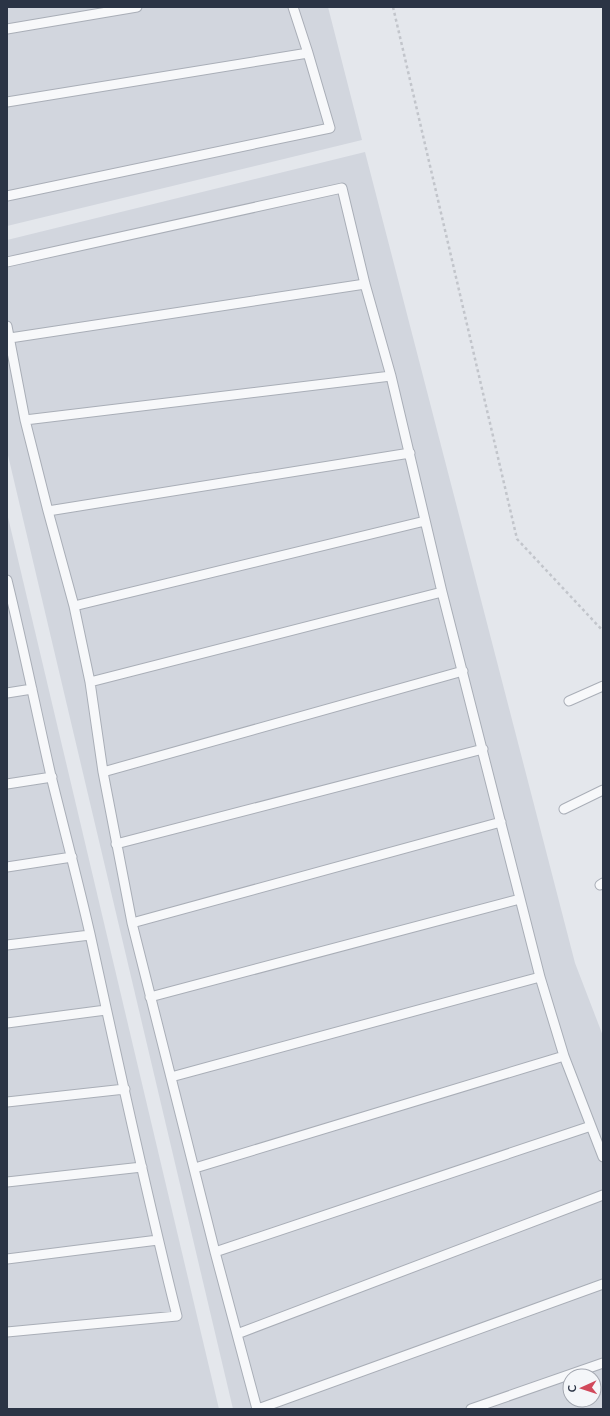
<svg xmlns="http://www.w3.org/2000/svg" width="610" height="1416" viewBox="0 0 610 1416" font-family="Lato,sans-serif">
<rect width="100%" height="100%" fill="#e4e7ec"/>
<path fill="#d2d6de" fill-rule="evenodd" d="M7,7H328L362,140L7,226Z
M365,152L575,963L603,1036V1409H233L7,451V240ZM570,1376H594V1400H570Z
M7,513L219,1409H7Z"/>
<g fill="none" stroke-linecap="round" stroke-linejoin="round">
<defs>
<path id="lane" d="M7,29L137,7
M7,102L308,53
M7,196L330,128L308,53L293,7
M7,262L342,188L365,284L391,376L442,592L540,977L564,1056L603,1157
M7,326L25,420L48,511L74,606L90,682L103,772L132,923L215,1252L257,1409
M10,338L365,284
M25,420L391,376
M48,511L410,453
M7,580C23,645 36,710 51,776C64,829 78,881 90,934C118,1062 145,1189 177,1316L7,1332
M74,606L425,521
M90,682L442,592
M7,693L32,689
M569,701L603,686
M103,772L463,671
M7,784L52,777
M564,809L603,790
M116,844L483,749
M7,867L72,857
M600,885L603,883
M132,923L501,822
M7,945L90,935
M150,997L520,899
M7,1023L106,1010
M171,1077L540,977
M7,1102L125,1089
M195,1168L564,1056
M7,1182L142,1167
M215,1252L591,1126
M7,1259L158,1240
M237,1334L603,1195
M258,1409L603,1284
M471,1409L603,1363"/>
</defs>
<use href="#lane" stroke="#a9aeb7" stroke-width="11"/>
<path stroke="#c2c5cb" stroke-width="2.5" stroke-dasharray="3 3" stroke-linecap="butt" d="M393,7L517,539L603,631"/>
<use href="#lane" stroke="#f7f8fa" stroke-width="9"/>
</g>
<rect width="610" height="1416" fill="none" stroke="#2b3445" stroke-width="16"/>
<g transform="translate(582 1388) rotate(267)"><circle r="19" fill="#f4f6f9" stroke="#a4a8b1"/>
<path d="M0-3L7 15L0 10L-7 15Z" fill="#d1495b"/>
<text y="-6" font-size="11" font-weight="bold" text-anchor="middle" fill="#2b3445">С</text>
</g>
</svg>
